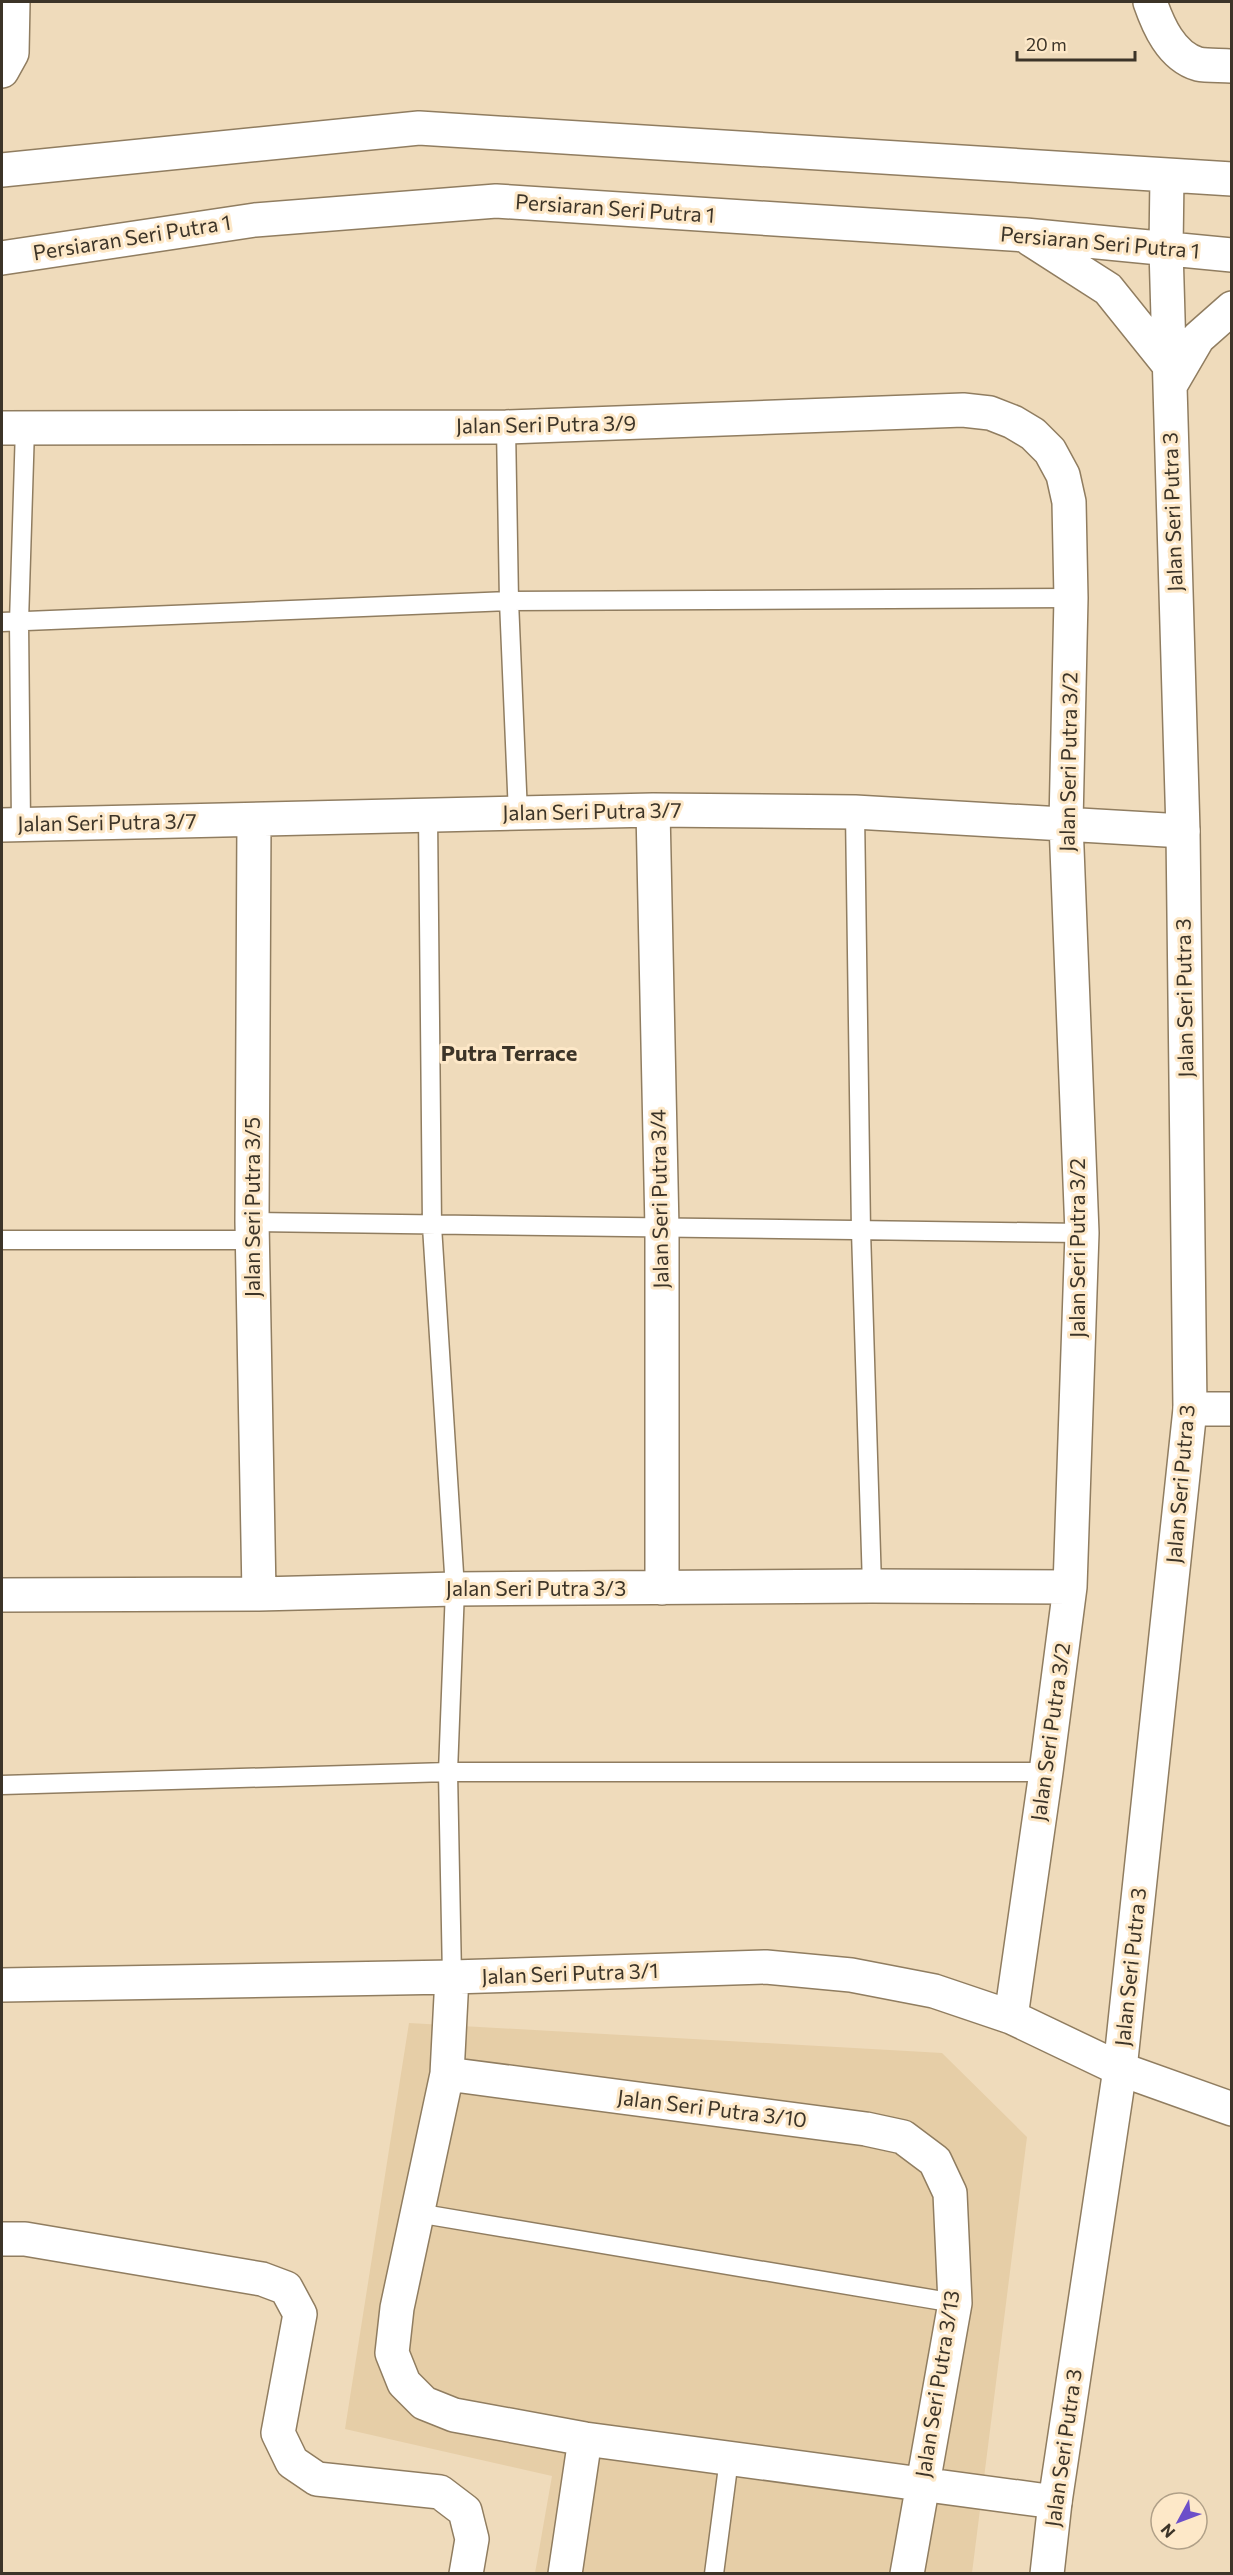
<svg xmlns="http://www.w3.org/2000/svg" width="1233" height="2575" viewBox="0 0 1233 2575" font-family="Commissioner,sans-serif">
<rect width="100%" height="100%" fill="#efdbbb"/>
<path fill="#e6cea7" d="M409,2023L942,2053L1027,2137L972,2573H535L552,2476L345,2429Z"/>
<g fill="none" stroke-linecap="round" stroke-linejoin="round">
<defs>
<path id="service" d="M506,427L509,601L518,814
M2,622L509,601L1071,598
M855,812L861,1231L872,1586
M428,815L432,1226L455,1589L448,1772L452,1977
M21,824L19,622L25,428
M252,1222L1082,1233
M2,1240H252
M2,1785L448,1772H1046
M417,2213L955,2303
M714,2574L729,2459"/>
<path id="minor" d="M1150,2C1158,25 1171,56 1198,64C1208,66 1221,65 1232,66
M2,71L12,53L13,2
M2,428L506,427L963,410L990,413L1013,422L1033,434L1050,451L1063,475L1069,502L1071,598L1066,823L1082,1233L1070,1587L1046,1772L1011,2017
M653,810L662,1229V1588
M254,820L252,1222L259,1594
M2,825L653,810L855,812L1183,831
M1190,1409H1232
M2,1595L259,1594L455,1589L872,1586L1070,1587
M452,1977L447,2074L397,2308L392,2353L404,2383L424,2403L454,2415L585,2439L1055,2502
M2,1985L452,1977L766,1967L851,1975L934,1991L1011,2017L1120,2069L1232,2109
M447,2074L866,2129L903,2137L935,2161L950,2193L955,2303L907,2574
M2,2239H25L262,2279L286,2288L300,2314L278,2433L292,2462L317,2479L440,2492L465,2511L472,2539L466,2574
M565,2574L585,2439"/>
<path id="tertiary" d="M2,170L419,128L1232,179
M1030,239L1108,289L1169,365
M2,258L255,220L496,201L1025,235L1232,255
M1170,386L1198,338L1232,308
M1047,2574L1055,2502L1120,2069L1190,1409L1183,831L1166,249L1167,176"/>
</defs>
<use href="#service" stroke="#907d60" stroke-width="21"/>
<use href="#minor" stroke="#907d60" stroke-width="36"/>
<use href="#tertiary" stroke="#907d60" stroke-width="36"/>
<use href="#service" stroke="#fff" stroke-width="18"/>
<use href="#minor" stroke="#fff" stroke-width="33"/>
<use href="#tertiary" stroke="#fff" stroke-width="33"/>
</g>
<g text-anchor="middle" stroke-width="6" stroke-linejoin="round" paint-order="stroke">
<g font-size="21" fill="#3c3428" stroke="#fde8c8">
<text transform="translate(615 209) rotate(4)" y="7">Persiaran Seri Putra 1</text>
<text transform="translate(132 238) rotate(-9)" y="7">Persiaran Seri Putra 1</text>
<text transform="translate(1100 243) rotate(5)" y="7">Persiaran Seri Putra 1</text>
<text transform="translate(546 425) rotate(-1)" y="7">Jalan Seri Putra 3/9</text>
<text transform="translate(1173 512) rotate(-92)" y="7">Jalan Seri Putra 3</text>
<text transform="translate(1069 762) rotate(-89)" y="7">Jalan Seri Putra 3/2</text>
<text transform="translate(592 812) rotate(-1)" y="7">Jalan Seri Putra 3/7</text>
<text transform="translate(107 823) rotate(-1)" y="7">Jalan Seri Putra 3/7</text>
<text transform="translate(1185 998) rotate(-91)" y="7">Jalan Seri Putra 3</text>
<text transform="translate(660 1199) rotate(-91)" y="7">Jalan Seri Putra 3/4</text>
<text transform="translate(253 1207) rotate(-90)" y="7">Jalan Seri Putra 3/5</text>
<text transform="translate(1078 1248) rotate(-90)" y="7">Jalan Seri Putra 3/2</text>
<text transform="translate(1181 1484) rotate(-85)" y="7">Jalan Seri Putra 3</text>
<text x="536" y="1596">Jalan Seri Putra 3/3</text>
<text transform="translate(1051 1732) rotate(-82)" y="7">Jalan Seri Putra 3/2</text>
<text transform="translate(1131 1967) rotate(-84)" y="7">Jalan Seri Putra 3</text>
<text transform="translate(570 1974) rotate(-2)" y="7">Jalan Seri Putra 3/1</text>
<text transform="translate(712 2109) rotate(7)" y="7">Jalan Seri Putra 3/10</text>
<text transform="translate(938 2384) rotate(-81)" y="7">Jalan Seri Putra 3/13</text>
<text transform="translate(1064 2448) rotate(-82)" y="7">Jalan Seri Putra 3</text>
</g>
<g font-size="22" font-weight="bold" fill="#3c3428" stroke="#fde8c8">
<text x="509" y="1061">Putra Terrace</text>
</g>
</g>
<rect width="1233" height="2575" fill="none" stroke="#3c3428" stroke-width="6"/>
<g transform="translate(1179 2521) rotate(229)"><circle r="28" fill="#fde8c8" stroke="#b0a088" stroke-width="1.5"/>
<path d="M0-4.5L10 22L0 15L-10 22Z" fill="#6c4fc9"/>
<text y="-9" font-size="16" font-weight="bold" text-anchor="middle" fill="#3c3428">N</text>
</g>
<path d="M1017 51v9h118v-9" fill="none" stroke="#3c3428" stroke-width="3"/>
<text x="1026" y="51" font-size="18" fill="#3c3428" stroke="#fde8c8" stroke-width="4.5" paint-order="stroke">20 m</text>
</svg>
